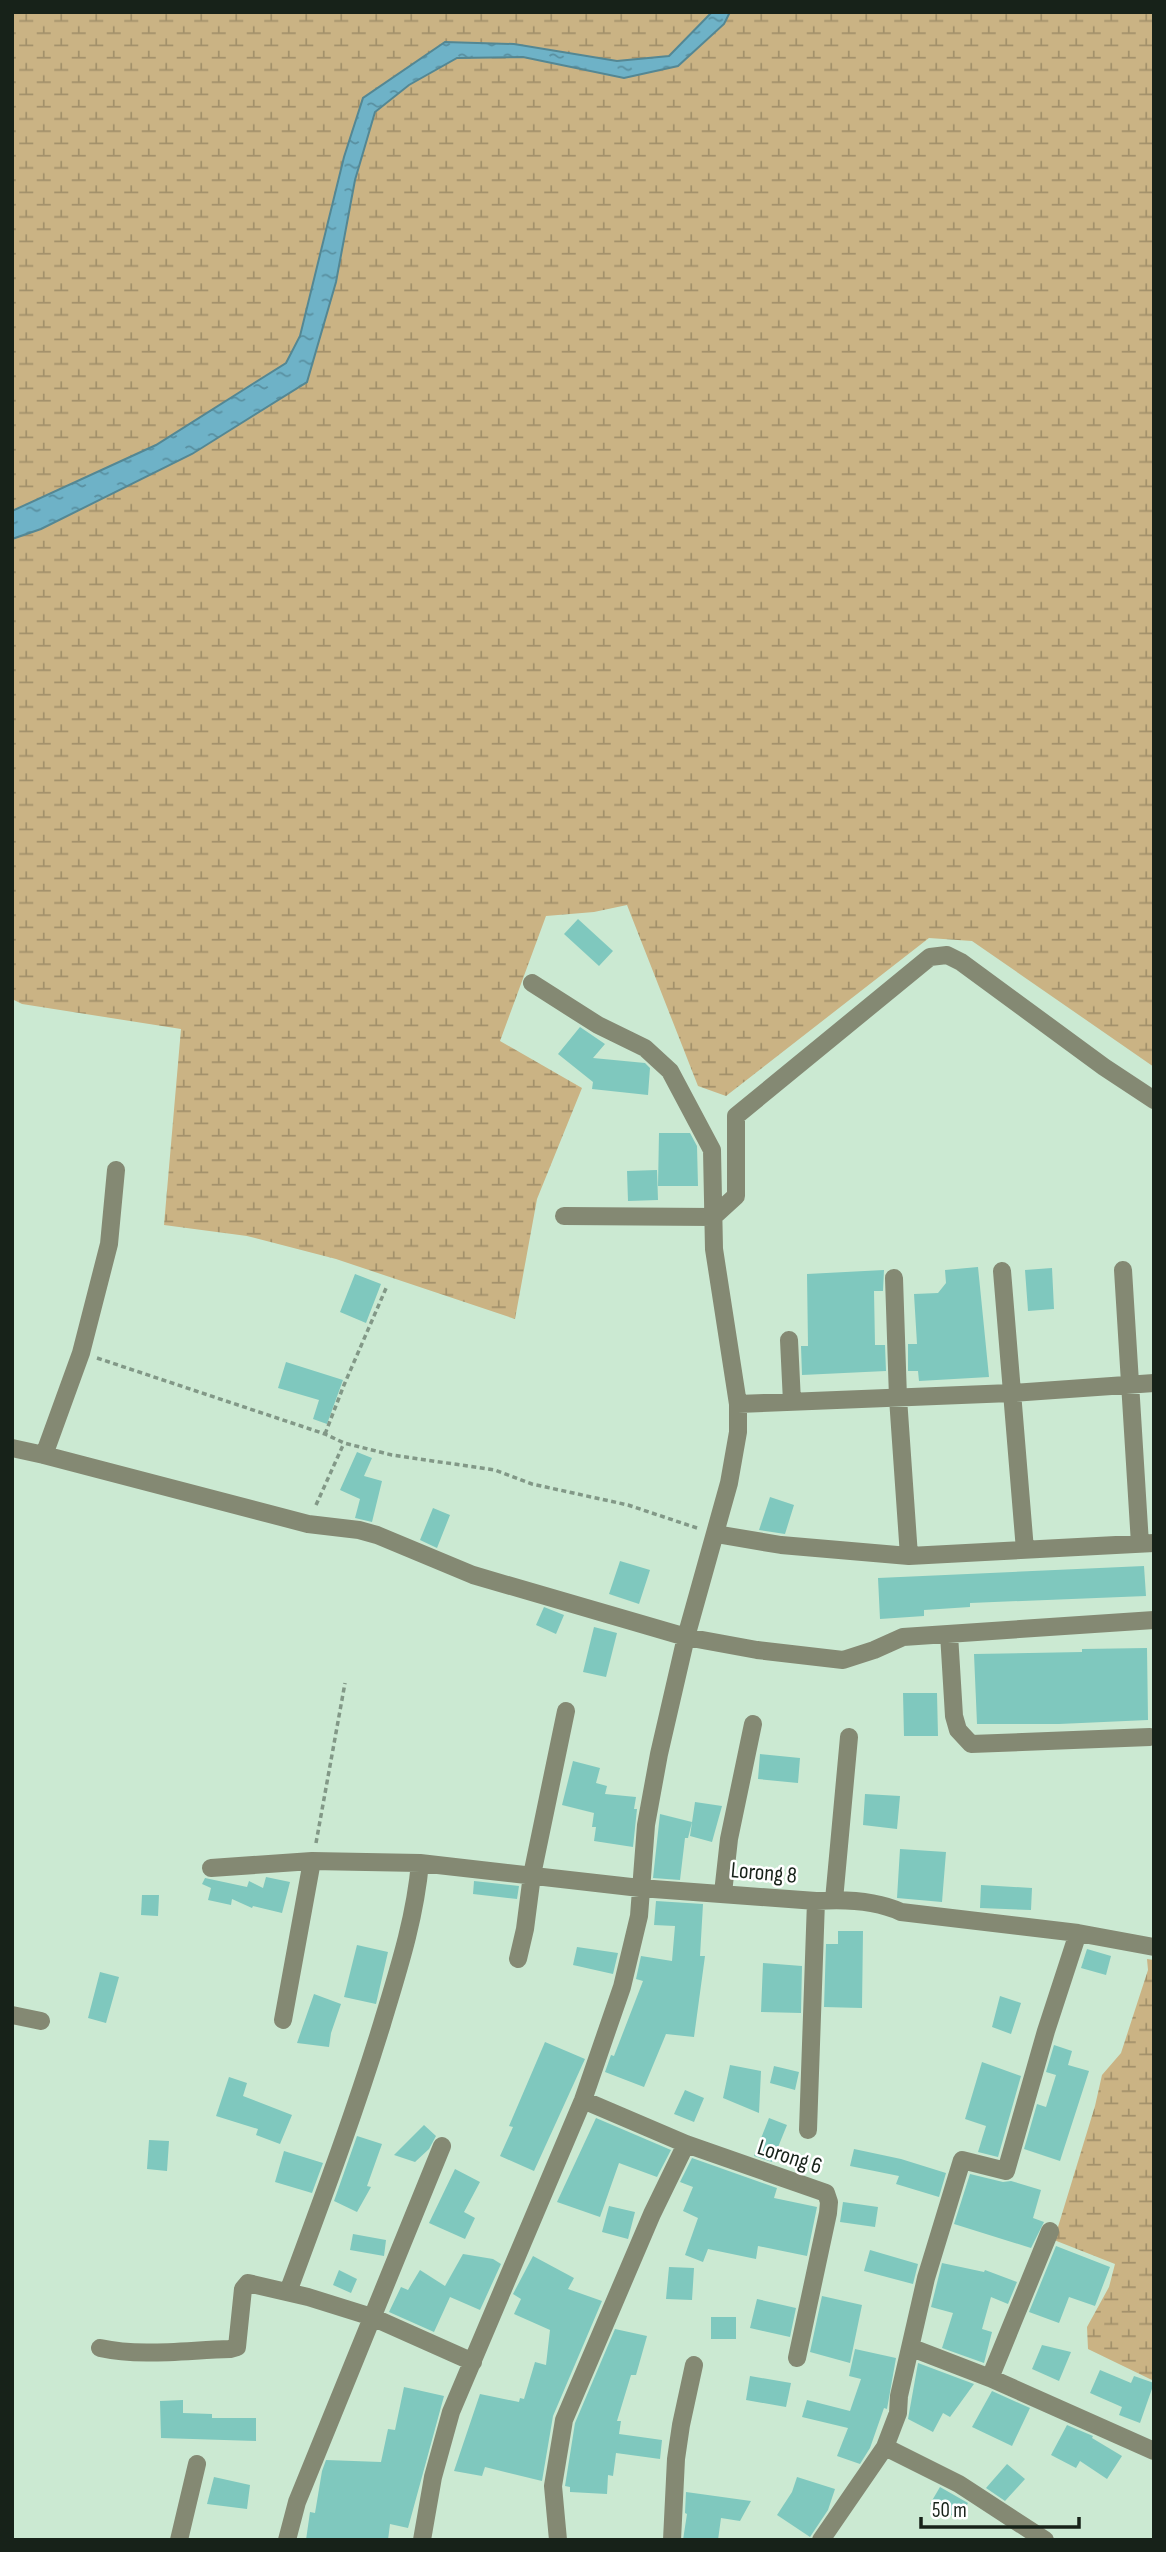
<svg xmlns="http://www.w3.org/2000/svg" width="1166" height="2552" viewBox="0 0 1166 2552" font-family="'Sofia Sans Condensed',sans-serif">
<defs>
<pattern id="wetland-marsh" width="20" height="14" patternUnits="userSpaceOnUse" patternTransform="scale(1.75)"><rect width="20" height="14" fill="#cab384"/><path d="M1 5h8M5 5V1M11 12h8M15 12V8" fill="none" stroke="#a3916b"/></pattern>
<pattern id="water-ripples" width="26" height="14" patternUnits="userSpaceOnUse" patternTransform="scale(1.75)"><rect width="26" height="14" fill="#6eb2c7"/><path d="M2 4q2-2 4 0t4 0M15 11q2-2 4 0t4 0" fill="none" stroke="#5990a1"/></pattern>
</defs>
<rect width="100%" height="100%" fill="#cbe9d2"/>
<path fill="url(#wetland-marsh)" d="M12,12H712L669,56L617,61L515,44L445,42L363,98L344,157L300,336L286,363L156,445L12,511Z
M730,12H1154V1067L972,941L929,938L726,1096L698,1086L627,905L594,912L546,916L500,1041L582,1088L537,1199L515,1319L336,1259L247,1236L164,1225L181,1029L22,1004L12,999V539L41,529L192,454L307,382L336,282L355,180L375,112L409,85L457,58L523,57L624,78L679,66L724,24Z
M1147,1959L1154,1960L1152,2380L1088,2349L1087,2327L1109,2287L1115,2264L1054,2240L1095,2106L1102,2075L1121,2053L1148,1970Z"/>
<path fill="url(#water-ripples)" stroke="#548793" stroke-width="2" d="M712,12H730L724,24L678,66L624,78L523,57L457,58L409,85L375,112L355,180L336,282L307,382L192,454L41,529L12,539V511L156,445L286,363L300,336L344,157L363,98L445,42L514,44L617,61L669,56Z"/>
<path fill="#7fc8be" d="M578,919L613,951L599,966L564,934Z
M580,1027L605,1044L593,1058L645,1063L650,1068L648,1095L592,1089L593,1082L558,1054Z
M659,1133H690L697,1146L698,1186H658Z
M657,1170L658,1200L628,1201L627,1171Z
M978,1267L989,1377L919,1381L918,1371H908V1344H917L914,1294L938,1293L946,1283L945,1270Z
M1052,1268L1054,1309L1028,1311L1025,1270Z
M884,1270L883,1291H874L875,1345H885L886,1371L802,1375L801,1346H808L807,1274Z
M355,1274L381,1284L366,1323L340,1312Z
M286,1362L343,1380L327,1424L313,1419L319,1400L278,1388Z
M357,1452L372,1458L364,1476L382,1481L372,1522L355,1518L360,1499L340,1490Z
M770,1497L794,1505L785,1534L759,1530Z
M433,1508L450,1515L437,1548L420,1540Z
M620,1561L650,1570L639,1604L609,1594Z
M1144,1566L1146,1596L970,1603V1607L924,1610V1616L880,1619L878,1578Z
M544,1607L564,1615L556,1634L536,1625Z
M594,1627L617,1633L606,1677L583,1672Z
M1147,1648L1148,1720L1059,1724H977L974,1654L1082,1652V1649Z
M903,1693H937L938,1736H904Z
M760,1754L800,1758L798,1783L758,1779Z
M573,1761L600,1768L596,1783L607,1786L605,1794L636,1797L634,1809H637L633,1847L594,1841L596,1827H592L594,1813L562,1805Z
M865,1794L900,1796L897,1829L863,1825Z
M695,1802L722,1806L712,1842L690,1836Z
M660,1814L692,1822L688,1838H685L680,1880L653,1878Z
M900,1849L946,1852L942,1902L897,1898Z
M266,1877L290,1882L282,1913L253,1906L252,1908L232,1899L231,1905L208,1900L211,1888L202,1884L205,1878L247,1887L249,1881L263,1888Z
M474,1881L519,1886L517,1899L473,1894Z
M981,1885L1032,1888L1031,1910L980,1908Z
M142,1895H159L158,1916L141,1915Z
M656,1901L703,1904L700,1956H705L694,2037L666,2034L644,2087L605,2072L611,2055L614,2056L643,1981L636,1979L641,1956L672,1961L675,1926L654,1925Z
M838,1931H863L862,2008L824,2007L826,1944H838Z
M357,1945L388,1952L376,2004L344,1997Z
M577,1947L618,1953L613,1974L573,1965Z
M1087,1949L1111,1956L1106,1975L1081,1968Z
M763,1963L802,1966L801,2013L761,2012Z
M100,1972L119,1977L106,2023L88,2018Z
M314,1994L341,2004L331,2033L329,2047L297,2043Z
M1000,1996L1021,2003L1011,2034L992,2027Z
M545,2042L585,2059L534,2171L500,2156L513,2127L509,2126Z
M1054,2045L1072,2051L1068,2065L1089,2071L1060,2161L1024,2149L1037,2104L1046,2107L1056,2075L1046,2072Z
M982,2062L1021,2076L998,2157L978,2152L986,2126L965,2119Z
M730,2065L761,2071L759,2113L723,2098Z
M774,2066L799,2072L795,2090L770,2083Z
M229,2077L247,2083L243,2096L292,2115L280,2144L256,2135L258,2129L216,2116Z
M685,2090L704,2098L694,2122L674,2114Z
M596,2118L671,2150L657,2177L619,2163L600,2217L557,2202Z
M769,2118L787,2125L772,2162L754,2156Z
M424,2125L436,2136L429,2149L415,2162L394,2155Z
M357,2136L382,2144L367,2186L371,2187L357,2212L334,2201Z
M149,2140L169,2141L167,2171L147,2169Z
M854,2149L901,2159L946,2173L939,2197L896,2184L899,2176L850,2166Z
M284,2151L323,2163L312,2193L275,2182Z
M692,2158L777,2188L774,2198L817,2207L807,2256L758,2246L756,2259L708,2249L703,2262L685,2255L698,2218L683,2211L693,2187L680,2182Z
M455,2169L480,2182L464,2212L475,2218L465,2239L429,2223Z
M970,2174L1003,2182L1011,2181L1041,2190L1033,2218L1044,2222L1031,2248L954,2224Z
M843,2202L878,2207L875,2227L840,2222Z
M609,2206L635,2212L628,2239L602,2232Z
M353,2234L386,2240L384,2256L350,2250Z
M1056,2246L1110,2267L1095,2306L1069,2297L1059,2323L1029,2312Z
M870,2250L918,2264L913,2284L864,2271Z
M463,2254L493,2259L501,2264L480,2310L450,2297L434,2332L389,2312L401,2287L408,2290L420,2270L445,2286Z
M533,2256L574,2278L568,2289L602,2301L553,2416L542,2481L485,2467L482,2476L454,2471L480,2394L519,2402L520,2398L524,2399L535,2362L546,2365L550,2330L514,2314L521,2299L513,2294Z
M942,2263L984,2272L985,2270L1017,2282L1008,2304L991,2297L982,2329L992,2332L984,2363L942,2348L953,2313L931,2307Z
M669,2267L694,2268L692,2300L666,2299Z
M339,2270L357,2279L351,2293L333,2285Z
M822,2296L862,2305L850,2363L810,2352Z
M757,2299L796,2308L790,2337L750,2328Z
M711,2317H736V2339H711Z
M615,2329L647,2336L636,2375H631L617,2421H621L619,2434L662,2440L660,2459L616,2453L613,2476L608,2475L607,2494L570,2492V2487L565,2486L575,2423Z
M1042,2345L1071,2352L1059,2381L1032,2369Z
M855,2349L896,2358L887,2409L884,2408L870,2448L860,2464L837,2456L848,2428L802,2417L807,2400L850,2411L861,2379L849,2376Z
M918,2363L974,2384L950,2417L943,2413L933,2432L908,2419Z
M1100,2370L1131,2383L1134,2376L1154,2383L1140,2423L1119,2415L1122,2407L1090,2393Z
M750,2376L791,2383L786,2407L746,2400Z
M404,2387L444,2396L408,2528L390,2524L388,2540H306L310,2512L315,2513L322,2471L326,2460L381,2462L388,2429L395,2430Z
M992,2391L1030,2408L1012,2446L972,2427Z
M183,2400V2413L212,2414V2418H256V2441L161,2438L160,2401Z
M1067,2425L1093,2436L1092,2438L1122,2456L1107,2479L1080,2461L1076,2468L1051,2455Z
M1007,2464L1025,2479L1005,2501L986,2488Z
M214,2477L250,2485L247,2509L207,2504Z
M797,2477L835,2489L828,2510L810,2537L777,2515L792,2492Z
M940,2487L968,2503L959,2519L930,2504Z
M686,2492L751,2501L740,2521L721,2518L718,2540H683L687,2514L685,2513Z"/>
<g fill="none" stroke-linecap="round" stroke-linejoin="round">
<path stroke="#829887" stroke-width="3.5" stroke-dasharray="5 3.5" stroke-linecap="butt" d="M97,1358L325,1434L344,1443L392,1455L495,1470L532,1484L628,1505L697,1528
M325,1434L344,1385L387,1286
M316,1505L344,1443
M316,1843L345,1683"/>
<path stroke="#848973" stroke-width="18" d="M116,1170L109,1244L81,1353L44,1455L308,1524L359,1530L377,1535L473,1575L686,1637L757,1650L843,1660L874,1650L903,1637L1154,1620
M564,1216L713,1217L736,1196V1116L930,957L947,955L961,962L1104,1067L1154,1100
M1123,1270L1140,1544
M1002,1271L1025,1550
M894,1278L898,1398L909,1556
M789,1340L792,1402
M738,1404L1011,1393L1154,1383
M12,1448L44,1455
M716,1534L781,1545L909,1556L1154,1543
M949,1634L954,1716L958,1730L971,1744L1150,1737
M211,1868L312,1861L420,1863L640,1888L816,1901C845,1899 875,1900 901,1912L1078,1933L1154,1947
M723,1893L729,1839L753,1724
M834,1900L849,1737
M518,1959L525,1929L532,1875L566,1711
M12,2015L41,2021
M283,2020L312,1861
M583,2100L686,2144L826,2193L829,2202L828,2213L797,2358
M808,2130L816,1901
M288,2292C321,2203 354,2115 382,2024C398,1971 415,1919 420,1863
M100,2348C141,2357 188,2350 230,2349L237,2347L243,2289L248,2283L308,2297L372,2317L473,2362
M912,2348L990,2378L1154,2451
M990,2378L1050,2231
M885,2447L959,2484L1045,2540
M179,2540L197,2464
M287,2540L297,2502L442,2146
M422,2540L433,2477L451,2412L583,2100L622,1987L639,1916L646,1825L659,1754L686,1637L729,1483L738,1432V1404L714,1249L712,1150L670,1071L645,1048L598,1025L532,983
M558,2540L553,2486L564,2420L652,2214L686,2144
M672,2540L676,2459L681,2425L694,2365
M821,2540L885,2447L898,2413L899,2396L926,2278L962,2160L1006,2171L1046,2031L1078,1933"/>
</g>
<g text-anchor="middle" stroke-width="5" stroke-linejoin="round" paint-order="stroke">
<g font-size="23" fill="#172219" stroke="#fff">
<text transform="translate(764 1872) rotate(5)" y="8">Lorong 8</text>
<text transform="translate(790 2156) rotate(18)" y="8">Lorong 6</text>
</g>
</g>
<rect width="1166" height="2552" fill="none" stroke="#172219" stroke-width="28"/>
<path d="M921 2517v10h158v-10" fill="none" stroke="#172219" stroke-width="3.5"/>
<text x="932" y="2517" font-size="21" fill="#172219" stroke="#ffffff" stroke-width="5" paint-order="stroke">50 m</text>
</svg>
